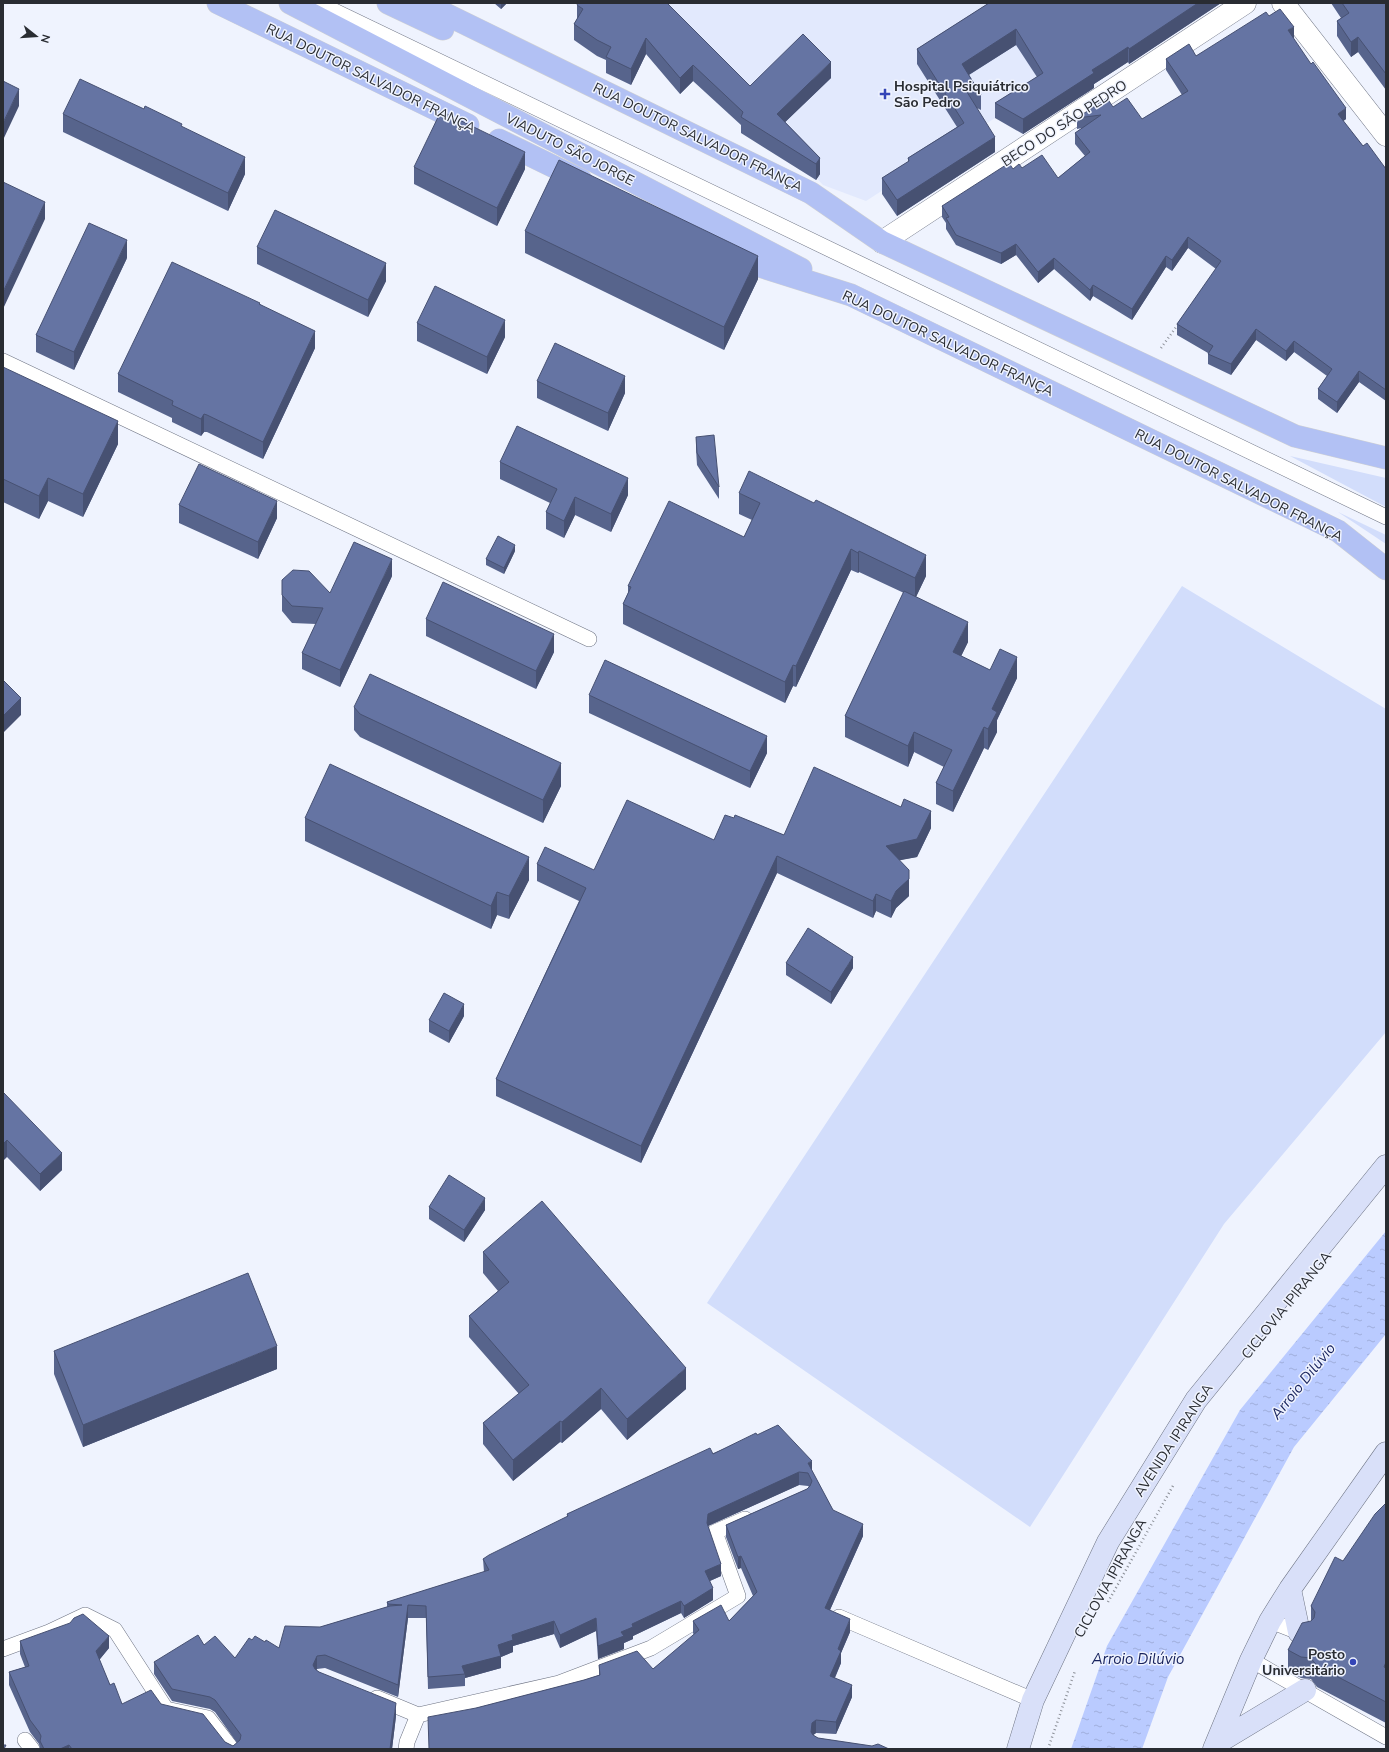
<svg xmlns="http://www.w3.org/2000/svg" width="1389" height="1752" viewBox="0 0 1389 1752" font-family="'Nunito Sans',sans-serif">
<defs>
<pattern id="water-ripples" width="26" height="14" patternUnits="userSpaceOnUse"><rect width="26" height="14" fill="#bacbff"/><path d="M2 4q2-2 4 0t4 0M15 11q2-2 4 0t4 0" fill="none" stroke="#a0aedb"/></pattern>
</defs>
<rect width="100%" height="100%" fill="#eff3fe"/>
<path fill="#e2e9fd" d="M653,3H1174L866,201L823,185Z"/>
<path fill="#d2ddfb" d="M1290,456L1386,478V507Z
M1338,512L1386,535V544Z
M1182,586L1386,709V1032L1224,1224L1030,1527L707,1303Z"/>
<path fill="url(#water-ripples)" d="M1386,1231V1334L1294,1447L1168,1677L1142,1749H1071L1107,1646L1240,1410Z"/>
<g fill="none" stroke-linecap="round" stroke-linejoin="round">
<defs>
<path id="service" d="M318,3L1386,517
M3,361L589,639
M839,1617L1033,1700
M1270,1621L1306,1635
M3,1649L49,1632L85,1615L115,1630L166,1709L208,1718L232,1749
M1251,1660L1386,1737
M377,1698L418,1715
M418,1715L559,1683L651,1648L738,1596L715,1532L745,1519
M25,1740L32,1749
M406,1749L407,1742L418,1715"/>
<path id="minor" d="M1283,3L1386,135
M882,242L1245,3"/>
<path id="secondary" d="M1290,1589L1299,1632
M1217,1743L1305,1690
M1018,1749L1033,1700L1108,1542L1196,1400L1386,1166
M1214,1749L1251,1660L1270,1621L1290,1589L1386,1453"/>
<path id="primary" d="M218,3L468,125
M290,3L801,269
M388,3L443,29
M423,3L811,193L882,242L1295,436L1386,458
M499,140L581,180
M731,253L756,265L851,295L1338,531L1386,569"/>
</defs>
<use href="#service" stroke="#6d7383" stroke-width="16"/>
<use href="#minor" stroke="#6d7383" stroke-width="23"/>
<use href="#secondary" stroke="#6d7383" stroke-width="23"/>
<use href="#primary" stroke="#d0d1d2" stroke-width="23"/>
<path stroke="#8c9098" stroke-width="2.5" stroke-dasharray="1 3" stroke-linecap="butt" d="M1161,348L1179,323
M1108,1602L1174,1484
M1048,1749L1075,1671"/>
<use href="#service" stroke="#fff" stroke-width="15"/>
<use href="#minor" stroke="#fff" stroke-width="22"/>
<use href="#secondary" stroke="#d9e0f9" stroke-width="22"/>
<use href="#primary" stroke="#b2c1f4" stroke-width="22"/>
</g>
<path fill="#57648c" d="M494,3H507L501,9Z
M989,3H1221L1129,64L1128,62L1108,75L1094,84V88L1023,134L995,118V103L1037,77L1016,45L969,75L981,95V110L977,108L995,152L897,216L882,194V178L908,162V158L957,127L917,64V49Z
M1331,3H1386V90L1358,52L1351,57L1337,36V21L1341,18Z
M577,5L750,86L831,78L785,122L820,158V174L816,180L741,133V125L693,81L680,94L646,54L631,85L606,73V60L597,56L574,40V24L577,19Z
M1269,16L1294,38H1293L1346,119L1343,121L1363,146L1386,169V401L1359,382L1337,413L1318,399V389L1327,376L1294,352L1286,361L1256,340L1231,375L1208,364V353L1177,335V324L1216,269L1188,248L1172,271L1166,267L1132,320L1093,296L1090,301L1054,269L1038,283L1016,255L1001,264L956,245L946,229V223L942,217V206L1013,169L1022,168L1058,178L1085,156L1075,144V133L1082,128L1077,129V118L1113,107L1142,119L1182,95L1166,70V59L1196,56Z
M63,114L182,127L245,174L228,211L63,132Z
M414,167L525,169L497,226L414,184Z
M525,231L758,279L724,350L525,253Z
M257,247L386,281L368,317L257,264Z
M127,258L74,370L36,352V335Z
M260,304L315,348L263,459L207,432H204L201,436L172,422V418L118,392V374Z
M417,323L505,337L487,374L417,341Z
M3,367L118,444L83,517L48,501L39,519L3,502Z
M537,381L625,393L608,431L537,398Z
M696,437L719,487V499L697,465L696,449Z
M500,462L628,495L611,532L575,515L564,538L546,529V512L550,503L500,479Z
M739,493L926,576L916,597L968,642L961,656L990,670L1017,678L997,720V732L988,750L984,748L953,812L936,804V783L944,767L914,752L908,767L845,737V716L904,593L859,572L858,573L851,570L796,687L793,686L785,703L623,624V604L628,593V586L744,537L752,520L739,514Z
M179,505L277,518L258,559L179,523Z
M515,551L504,574L486,565V559Z
M392,576L340,687L302,669V653L316,624L292,623L282,611V595L330,593Z
M426,619L554,652L536,689L426,636Z
M589,695L767,753L750,788L589,713Z
M354,707L561,786L543,823L360,737L354,730Z
M305,818L529,880L509,919L497,915L491,929L305,841Z
M734,818L784,835L931,828L917,857L899,860L909,896L896,908L891,918L876,911L873,918L777,873L641,1163L496,1096V1079L579,901L537,881V864L594,870L714,840Z
M786,963L853,968L831,1004L786,975Z
M464,1016L449,1043L429,1032V1020Z
M3,1092L62,1170L40,1191L7,1157Z
M429,1207L485,1210L464,1242L429,1219Z
M483,1252L686,1389L627,1440L601,1409L562,1443L560,1442L513,1481L483,1444V1423L519,1394L469,1337V1316L498,1291L483,1273Z
M54,1351L277,1369L83,1447L54,1374Z
M757,1435L812,1471L833,1510L863,1536L830,1610L850,1632L841,1653V1663L835,1678L852,1697L836,1734L816,1733L813,1735L818,1738L889,1749L476,1708L584,1680L599,1675V1665L653,1669L694,1635L693,1633V1621H729L753,1596L741,1568L738,1569L726,1537V1525L807,1489L809,1487L808,1486L799,1485L708,1526L721,1576L710,1581L713,1600L684,1618L681,1613L633,1636V1639L624,1643V1649L598,1659L596,1631L560,1648L554,1634L513,1646V1652L501,1657V1668L465,1678V1686L428,1689L426,1618H408L398,1697L325,1668L317,1669L316,1670L319,1672L396,1716L392,1749H40L39,1744L30,1732L9,1685V1672L25,1667L20,1654V1641L109,1648L99,1660L110,1685L122,1704H161L225,1742L233,1746L237,1743L215,1712L210,1709L172,1701L154,1674V1662L204,1645L235,1658L252,1640L265,1642L279,1648L320,1627L387,1607V1602L484,1572L483,1559L567,1517V1514Z
M1386,1503V1723L1317,1687L1311,1679L1301,1678L1288,1671V1650L1311,1621V1606Z"/>
<path fill="#475172" d="M501,3H507L501,9Z
M1198,3H1221L1129,64V49Z
M1294,27V38L1288,41V30Z
M1016,29V45L962,79V64Z
M1358,37V52L1351,57V42Z
M646,38V54L631,85V69Z
M1128,47V62L1094,84V88L1023,134V119L1092,70Z
M831,62V78L777,130V114Z
M693,65V81L680,94V78Z
M19,89V106L3,140V123Z
M1346,108V119L1338,125V114Z
M995,137V152L897,216V200Z
M525,152V169L497,226V208Z
M245,157V174L228,211V193Z
M820,158V174L816,180V164Z
M45,202V219L3,309V292Z
M1188,237V248L1172,271V260Z
M127,240V258L74,370V352Z
M1016,244V255L1001,264V253Z
M758,256V279L724,350V327Z
M1166,256V267L1132,320V309Z
M1054,258V269L1038,283V272Z
M386,263V281L368,317V300Z
M1093,285V296L1090,301V290Z
M505,320V337L487,374V357Z
M1256,329V340L1231,375V364Z
M315,331V348L263,459V442Z
M1294,341V352L1286,361V351Z
M1359,371V382L1337,413V402Z
M625,376V393L608,431V413Z
M204,414V432L201,436V419Z
M118,421V444L83,517V494Z
M48,478V501L39,519V496Z
M628,478V495L611,532V514Z
M575,497V515L564,538V521Z
M277,501V518L258,559V542Z
M515,545V551L504,574V568Z
M851,549V570L796,687V666Z
M859,551V572L858,573V553Z
M926,555V576L915,599V578Z
M392,559V576L340,687V670Z
M968,622V642L953,673V652Z
M554,634V652L536,689V671Z
M1017,657V678L997,720V732L988,750V729L992,709Z
M793,665V686L785,703V682Z
M21,698V715L3,733V716Z
M984,727V748L953,812V791Z
M914,732V752L908,767V746Z
M767,736V753L750,788V771Z
M561,763V786L543,823V800Z
M931,811V828L917,857L886,863V846Z
M777,856V873L641,1163V1146Z
M529,857V880L509,919V896Z
M909,870V896L896,908L891,918V901L896,891Z
M497,892V915L491,929V906Z
M876,894V911L873,918V901Z
M853,957V968L831,1004V992Z
M464,1004V1016L449,1043V1031Z
M7,1140V1157L3,1161V1144Z
M62,1153V1170L40,1191V1174Z
M485,1198V1210L464,1242V1230Z
M277,1346V1369L83,1447V1425Z
M686,1368V1389L627,1440V1419Z
M601,1388V1409L562,1443V1422Z
M560,1421V1442L513,1481V1460Z
M812,1461V1473H808V1475V1463Z
M799,1472V1485L708,1526L707,1535V1523L708,1514Z
M863,1524V1536L825,1621V1608Z
M741,1556V1568L738,1569V1557Z
M721,1564V1576L705,1583V1571Z
M713,1588V1600L684,1618V1606Z
M681,1601V1613L633,1636V1639L624,1643V1649L598,1659V1646L621,1632L632,1624Z
M408,1605V1618L398,1697V1685Z
M596,1618V1631L560,1648V1635Z
M850,1619V1632L841,1653V1663L830,1688V1676L838,1649Z
M554,1621V1634L513,1646V1652L501,1657V1668L465,1678V1674L462,1666L498,1645L512,1635Z
M109,1636V1648L96,1664V1651Z
M317,1656V1669L313,1677V1665Z
M852,1685V1697L836,1734V1722Z
M396,1703V1716L392,1749H390Z
M816,1720V1733L812,1736L811,1732L812,1723Z
M69,1745V1749H60Z"/>
<path fill="#6574a3" stroke="#475172" d="M578,3H667L750,86L803,34L831,62L777,114L820,158L816,164L741,117L743,112L693,65L680,78L646,38L631,69L606,57L611,47L597,40L574,24L583,9L577,5Z
M989,3H1198L1129,49L1128,47L1108,60L1092,70L1094,73L1023,119L995,103L1043,73L1016,29L962,64L981,95L962,84L995,137L897,200L882,178L909,161L908,158L964,123L917,49Z
M1342,3H1386V74L1358,37L1351,42L1337,21L1349,13Z
M1280,9L1294,27L1288,30L1311,64L1313,62L1346,108L1338,114L1363,146L1367,143L1386,169V390L1359,371L1337,402L1318,389L1332,369L1294,341L1286,351L1256,329L1231,364L1208,354L1213,346L1177,324L1221,261L1188,237L1172,260L1166,256L1132,309L1093,285L1090,290L1054,258L1038,272L1016,244L1001,253L956,235L946,218L949,217L942,206L1009,163L1013,169L1019,164L1022,168L1042,155L1058,178L1090,152L1075,133L1101,115L1077,118L1107,98L1113,107L1127,98L1142,119L1188,91L1166,59L1189,44L1196,56L1266,12L1269,16Z
M80,79L144,109L145,106L182,124L181,126L245,157L228,193L63,114Z
M3,81L19,89L3,123Z
M441,111L525,152L497,208L414,167Z
M559,160L758,256L724,327L525,231Z
M3,182L45,202L3,292Z
M275,210L386,263L368,300L257,247Z
M89,223L127,240L74,352L36,335Z
M172,262L260,303L259,304L315,331L263,442L207,415L204,414L201,419L172,405L173,401L118,374Z
M435,286L505,320L487,357L417,323Z
M555,343L625,376L608,413L537,381Z
M3,367L118,421L83,494L48,478L39,496L3,479Z
M517,426L628,478L611,514L575,497L564,521L546,512L557,489L500,462Z
M714,435L719,487L697,453L696,437Z
M199,464L277,501L258,542L179,505Z
M749,471L814,503L816,500L926,555L915,578L859,551L858,553L851,549L796,666L793,665L785,682L623,604L631,587L628,586L669,501L744,537L760,503L739,493Z
M498,536L515,545L504,568L486,559Z
M354,542L392,559L340,670L302,653L323,608L292,606L282,595V580L293,570L309,571L330,593Z
M443,582L554,634L536,671L426,619Z
M904,591L968,622L953,652L990,670L1000,649L1017,657L992,709L997,712L988,729L984,727L953,791L936,783L952,750L914,732L908,746L845,716Z
M605,660L767,736L750,771L589,695Z
M370,674L561,763L543,800L360,714L354,707Z
M3,680L21,698L3,716Z
M330,764L529,857L509,896L497,892L491,906L305,818Z
M814,767L901,807L904,799L931,811L917,839L886,846L909,870V879L896,891L891,901L876,894L873,901L777,856L641,1146L496,1079L586,888L537,864L545,847L594,870L627,800L714,840L725,815L734,818L735,815L784,835Z
M808,928L853,957L831,992L786,963Z
M444,993L464,1004L449,1031L429,1020Z
M3,1092L62,1153L40,1174L7,1140L3,1144Z
M449,1175L485,1198L464,1230L429,1207Z
M542,1201L686,1368L627,1419L601,1388L562,1422L560,1421L513,1460L483,1423L529,1385L469,1316L509,1282L483,1252Z
M248,1273L277,1346L83,1425L54,1351Z
M778,1425L812,1461L808,1463L833,1510L863,1524L825,1608L850,1619L838,1649L841,1651L830,1676L852,1685L836,1722L816,1720L812,1723L811,1732L813,1735L818,1738L872,1746L878,1744L889,1749H429L428,1717L476,1708L584,1680L600,1675L599,1665L637,1651L653,1669L699,1630L693,1621L721,1605L729,1621L757,1592L741,1556L738,1557L726,1525L807,1489L810,1486L812,1481L808,1473L799,1472L708,1514L707,1523L721,1564L705,1571L713,1588L684,1606L681,1601L632,1624L633,1627L621,1632L624,1636L598,1646L596,1618L560,1635L554,1621L512,1635L513,1640L498,1645L501,1656L462,1666L465,1674L428,1677L426,1606L408,1605L398,1685L325,1655L317,1656L313,1665L315,1669L319,1672L396,1703L390,1749H72L69,1745L60,1749H44L40,1741L41,1736L39,1732L30,1720L9,1672L29,1666L20,1641L70,1623L74,1618L83,1614L109,1636L96,1651L110,1685L114,1683L122,1704L151,1690L161,1704L203,1714L225,1742L233,1746L240,1740L241,1735L215,1700L210,1697L172,1689L154,1662L198,1635L204,1645L215,1636L235,1658L249,1638L252,1640L255,1636L265,1642L266,1640L279,1648L285,1626L320,1627L390,1606L402,1605L388,1604L387,1602L489,1570L483,1559L489,1555L568,1516L567,1514L710,1448L713,1454L756,1433L757,1435Z
M1386,1503V1662L1384,1667L1386,1668V1702L1317,1666L1311,1658L1301,1657L1288,1650L1302,1623L1311,1621L1314,1618L1315,1612L1311,1606L1335,1557L1343,1561L1375,1514Z
M3,1745H6L4,1749H3Z"/>
<g fill="#3445b7" stroke="#eff3fe" stroke-width="1.5">
<path d="M883 88h4v4h4v4h-4v4h-4v-4h-4v-4h4z"/>
<circle cx="1353" cy="1662" r="4"/>
</g>
<g text-anchor="middle" stroke-width="3" stroke-linejoin="round" paint-order="stroke">
<g font-size="14" fill="#292c32" stroke="#eff3fe">
<text transform="translate(371 78) rotate(26)" y="5">RUA DOUTOR SALVADOR FRANÇA</text>
<text transform="translate(1064 123) rotate(-33)" y="5">BECO DO SÃO PEDRO</text>
<text transform="translate(698 137) rotate(26)" y="5">RUA DOUTOR SALVADOR FRANÇA</text>
<text transform="translate(570 149) rotate(27)" y="5">VIADUTO SÃO JORGE</text>
<text transform="translate(948 343) rotate(25)" y="5">RUA DOUTOR SALVADOR FRANÇA</text>
<text transform="translate(1239 485) rotate(27)" y="5">RUA DOUTOR SALVADOR FRANÇA</text>
<text transform="translate(1286 1305) rotate(-51)" y="5">CICLOVIA IPIRANGA</text>
<text transform="translate(1173 1440) rotate(-57)" y="5">AVENIDA IPIRANGA</text>
<text transform="translate(1110 1578) rotate(-61)" y="5">CICLOVIA IPIRANGA</text>
</g>
<g font-size="14" font-weight="bold" fill="#292c32" stroke="#eff3fe" text-anchor="start">
<text x="894" y="91">Hospital Psiquiátrico<tspan x="894" dy="16">São Pedro</tspan></text>
<text x="1345" y="1659" text-anchor="end">Posto<tspan x="1345" dy="16">Universitário</tspan></text>
</g>
<g font-size="15" font-style="italic" fill="#18235e" stroke="#eff3fe">
<text transform="translate(1303 1381) rotate(-51)" y="5">Arroio Dilúvio</text>
<text x="1138" y="1664">Arroio Dilúvio</text>
</g>
</g>
<rect width="1389" height="1752" fill="none" stroke="#292c32" stroke-width="8"/>
<g transform="translate(36 36) rotate(107)" stroke="#eff3fe" stroke-width="3" paint-order="stroke">
<path d="M0-3L7 15L0 10L-7 15Z" fill="#292c32"/>
<text y="-6" font-size="11" font-weight="bold" text-anchor="middle" fill="#292c32">N</text>
</g>
</svg>
